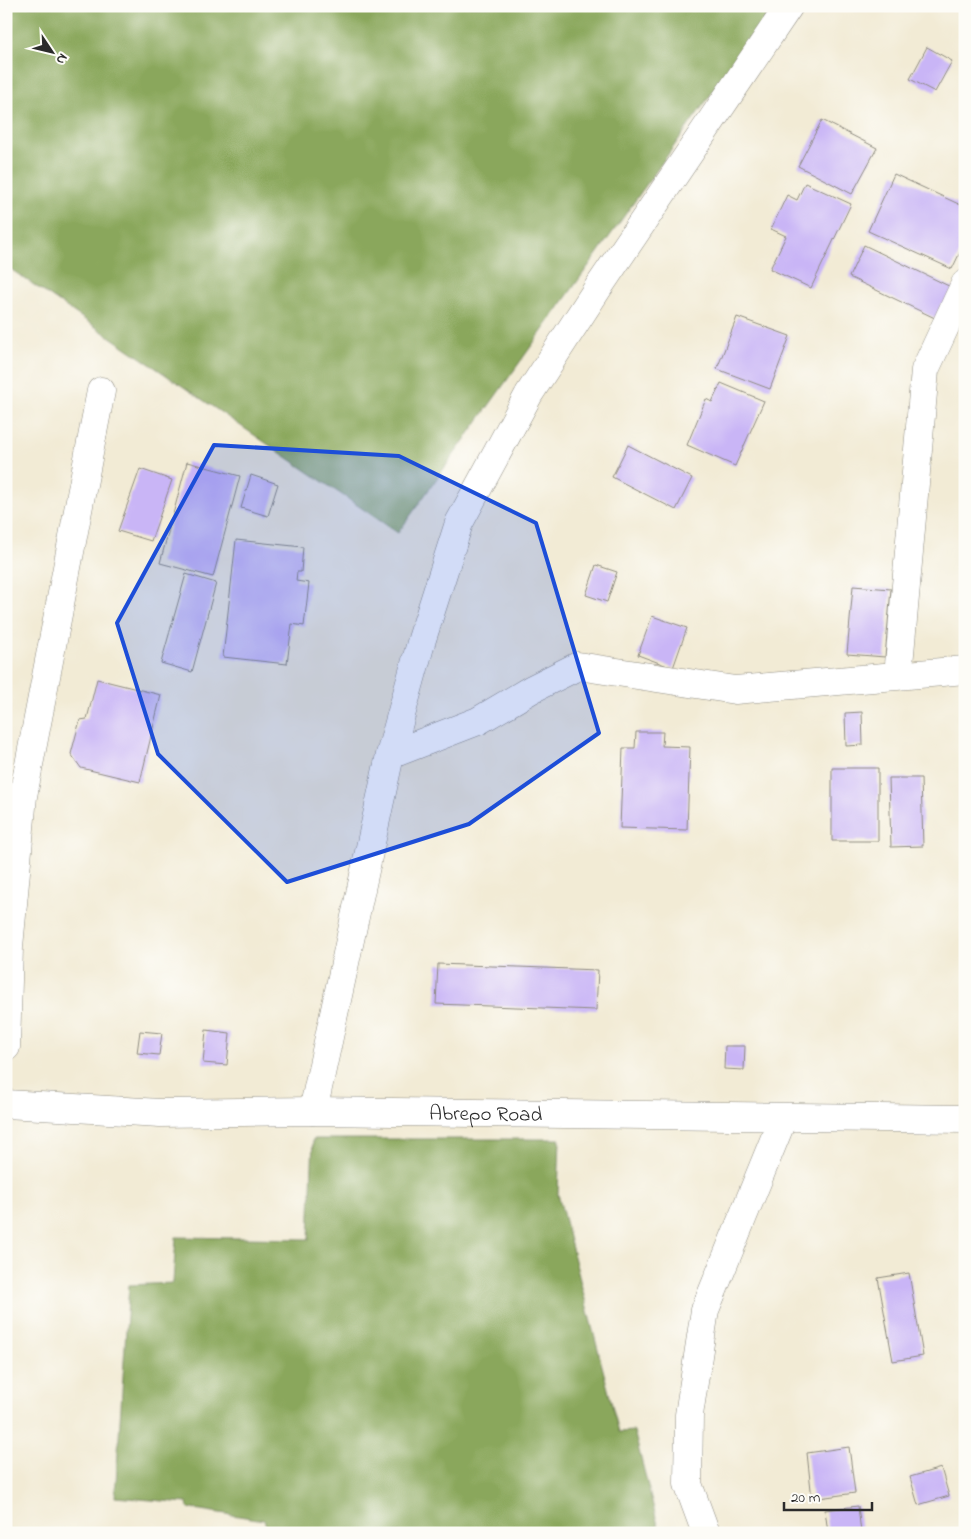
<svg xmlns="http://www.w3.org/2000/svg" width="971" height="1539" viewBox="0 0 971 1539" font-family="'Indie Flower',sans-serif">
<rect width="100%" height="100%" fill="#fdfcf7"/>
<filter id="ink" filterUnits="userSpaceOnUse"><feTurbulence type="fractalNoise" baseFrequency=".02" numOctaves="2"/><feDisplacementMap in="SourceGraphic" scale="10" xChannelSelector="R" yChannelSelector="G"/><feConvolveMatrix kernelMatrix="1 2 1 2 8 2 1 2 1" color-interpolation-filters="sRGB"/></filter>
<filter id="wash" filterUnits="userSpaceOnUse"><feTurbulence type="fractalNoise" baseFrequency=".0096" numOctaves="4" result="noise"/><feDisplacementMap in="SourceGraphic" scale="20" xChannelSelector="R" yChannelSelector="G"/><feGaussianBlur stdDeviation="1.12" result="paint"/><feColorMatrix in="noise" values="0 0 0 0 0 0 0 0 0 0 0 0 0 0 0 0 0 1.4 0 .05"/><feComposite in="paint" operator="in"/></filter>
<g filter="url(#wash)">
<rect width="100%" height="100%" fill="#f2ebd5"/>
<path fill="#8aa75b" stroke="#5a6943" d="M6,6H774L398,533L6,266Z
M313,1139H560L558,1194L619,1432L634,1431L660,1533H269L264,1520L188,1508L187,1503L115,1497L129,1285L173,1283L176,1237L309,1239Z"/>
<g id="blocks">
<path fill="#c9b5f6" d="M927,47L952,61L935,92L910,79Z
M822,120L877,148L852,194L798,166Z
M894,174L965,207V242L952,269L868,231Z
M805,183L851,204L811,288L770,269L786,236L771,229L787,195L797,200Z
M864,245L955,289L939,320L849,277Z
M737,317L790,336L770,389L717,369Z
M721,383L764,401L735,466L687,445L706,399L712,402Z
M628,445L692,478L676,510L612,477Z
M187,462L240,476L213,577L160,563Z
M140,469L172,480L151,541L118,531Z
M251,475L278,484L268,516L241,508Z
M236,540L303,547L301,572H297L296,581L309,583L304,626L292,624L287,664L223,657Z
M596,565L617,572L607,602L586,595Z
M186,574L216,583L192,672L161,663Z
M853,586L891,589L885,657L847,654Z
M652,616L687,628L673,668L638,655Z
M97,679L161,695L140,782L81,768L71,754L80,720L87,719Z
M862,712L863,745L846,746L845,713Z
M636,732H663L662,746L690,747L687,830L620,828L623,748H635Z
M832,768H878V841H832Z
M889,778H921L923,846L891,847Z
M438,964L598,970L596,1010L436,1004Z
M206,1030L230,1033L227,1065L203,1063Z
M140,1031L162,1033L159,1055L137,1053Z
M725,1046H745L744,1070L724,1069Z
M909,1273L923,1356L893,1361L878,1278Z
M849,1447L855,1493L812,1499L807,1453Z
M941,1468L949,1496L918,1505L910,1477Z
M858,1506L861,1533H828L825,1510Z"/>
</g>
</g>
<g filter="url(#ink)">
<use href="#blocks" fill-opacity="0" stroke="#8e8b80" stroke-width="1"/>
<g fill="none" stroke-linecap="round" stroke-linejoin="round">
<defs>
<path id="minor" d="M898,676L925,370L965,284
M390,755L478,721L532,689L578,666L735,690L965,670
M6,1047L9,947L23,796L101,391
M313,1111L390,755L422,639L459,523L529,394L598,288L789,6
M706,1533L688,1484L689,1415L705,1310L783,1118"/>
<g id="major">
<path id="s1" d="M6,1104L160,1113L313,1111L965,1119"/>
</g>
</defs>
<use href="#minor" stroke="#8e8b80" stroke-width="29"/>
<use href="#major" stroke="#8e8b80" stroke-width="29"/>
<use href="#minor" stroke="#fff" stroke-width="28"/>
<use href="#major" stroke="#fff" stroke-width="28"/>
</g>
</g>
<path fill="#1d4ed8" fill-opacity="0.2" stroke="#1d4ed8" stroke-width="4" stroke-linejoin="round" d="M214,445L399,456L536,523L599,733L469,824L287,882L158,754L117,623Z"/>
<g text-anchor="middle" stroke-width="4" stroke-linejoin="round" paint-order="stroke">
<g font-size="21" fill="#2b2b2b" stroke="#fdfcf7">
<text dy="7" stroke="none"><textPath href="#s1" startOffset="480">Abrepo Road</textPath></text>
</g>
</g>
<rect width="971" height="1539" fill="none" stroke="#fdfcf7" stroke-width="25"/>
<g transform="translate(52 52) rotate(125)" stroke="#fdfcf7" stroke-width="4" paint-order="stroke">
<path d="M0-4L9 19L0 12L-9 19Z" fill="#2b2b2b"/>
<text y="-8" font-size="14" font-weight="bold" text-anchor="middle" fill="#2b2b2b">N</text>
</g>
<path d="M784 1502v8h88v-8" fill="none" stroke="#2b2b2b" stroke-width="2.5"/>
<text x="791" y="1502" font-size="15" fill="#2b2b2b" stroke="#fdfcf7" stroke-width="4" paint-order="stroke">20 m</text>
</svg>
